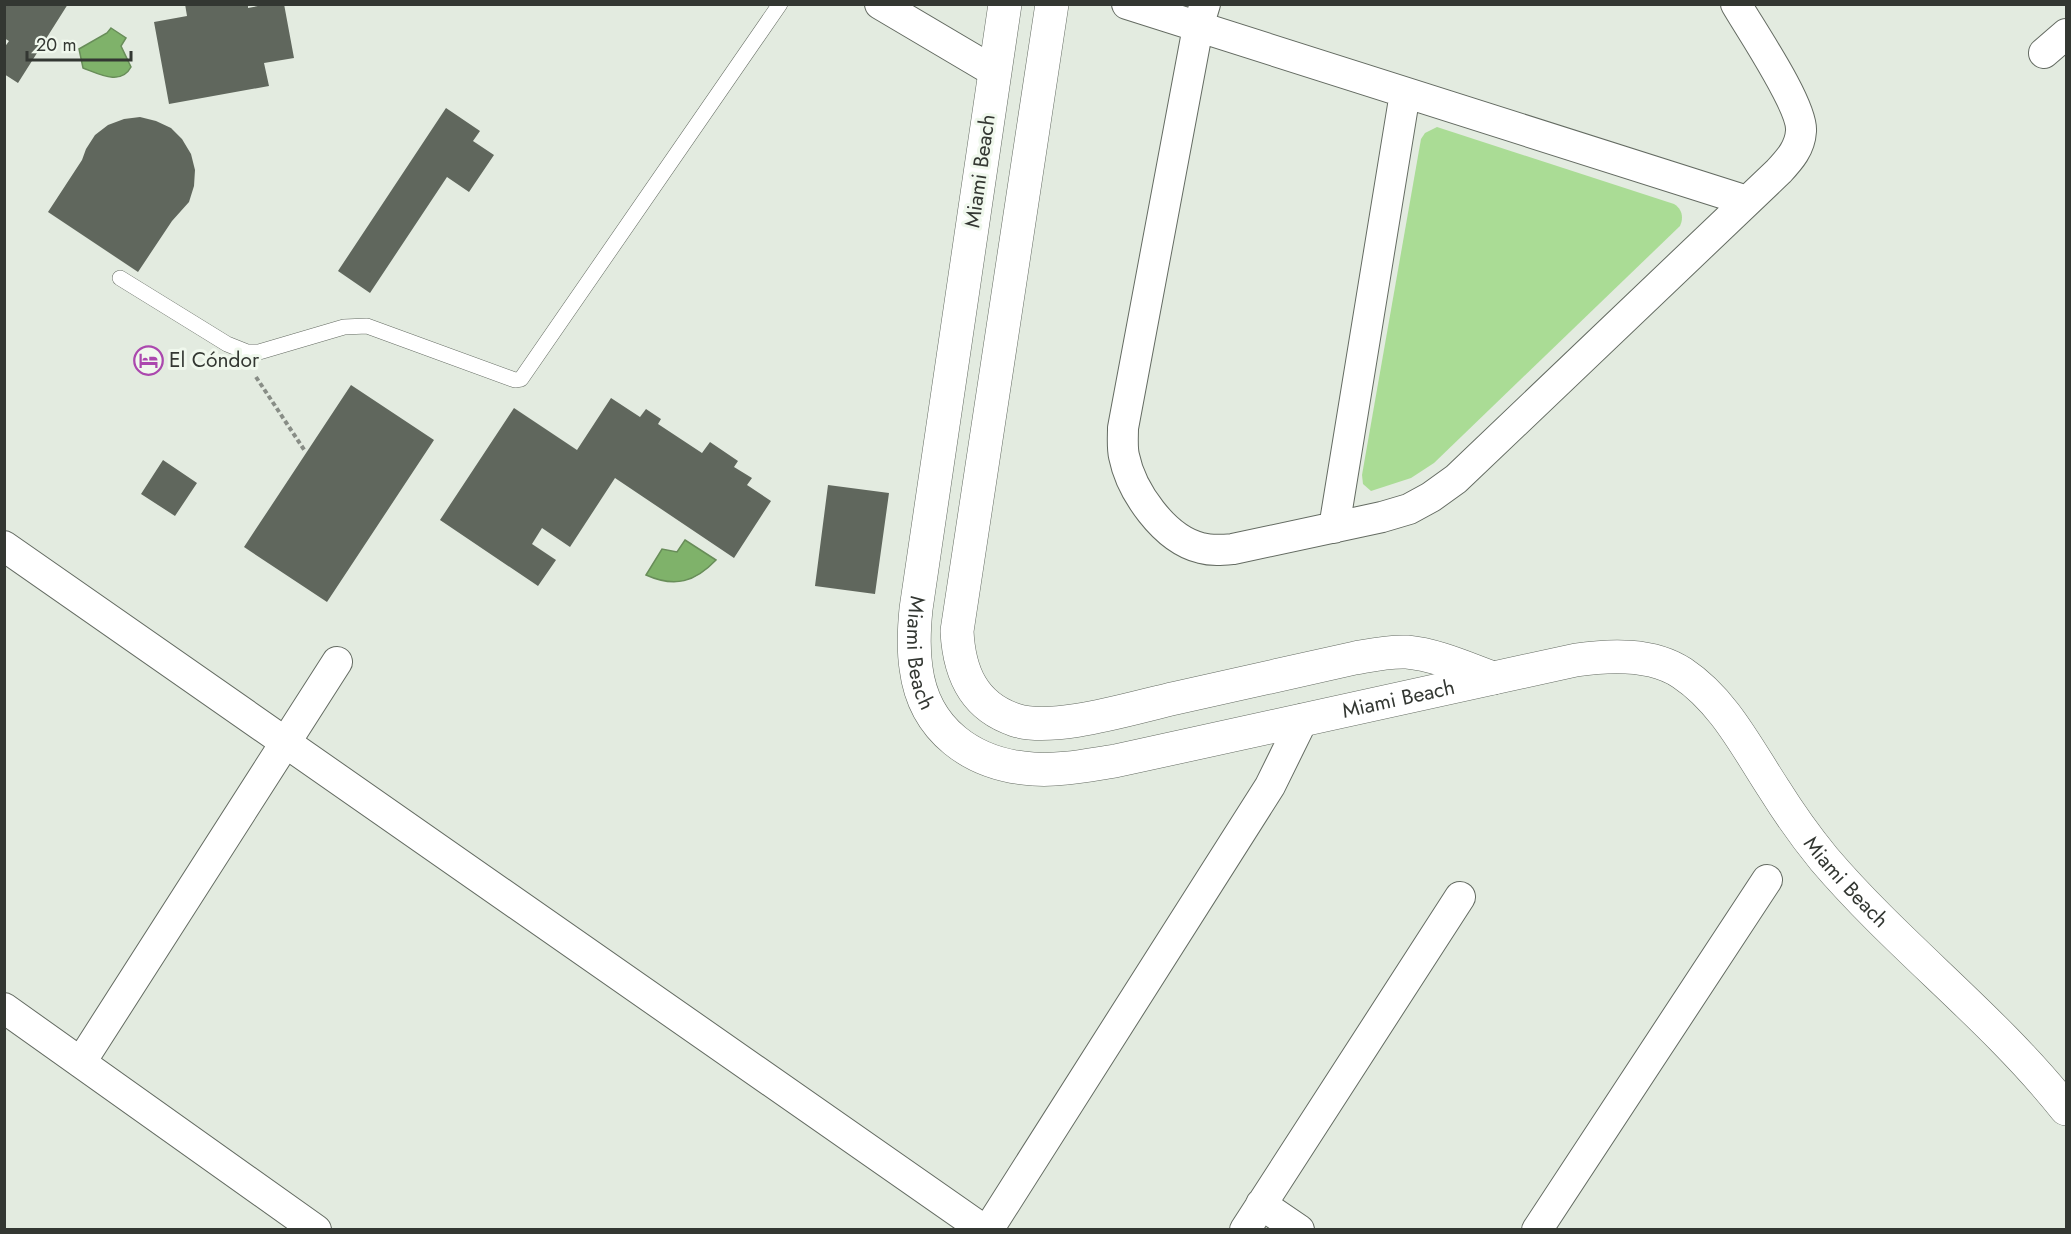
<svg xmlns="http://www.w3.org/2000/svg" width="2071" height="1234" viewBox="0 0 2071 1234" font-family="Jost,sans-serif">
<rect width="100%" height="100%" fill="#e3ebe0"/>
<path fill="#aadc95" d="M1437,127L1674,204C1682,209 1684,217 1680,226L1434,463L1411,478L1371,491L1363,484L1362,475L1421,139L1425,133Z"/>
<path fill="#7fb26a" stroke="#688d59" stroke-width="1.5" d="M111,28L126,38L121,46L131,67C121,86 99,74 83,68L79,49L107,33Z
M685,540L716,560C695,582 675,588 646,575L662,549L677,552Z"/>
<path fill="#60675d" d="M4,4H68L18,83L4,74V48L9,41L4,38Z
M185,4H248V8L268,4H284L294,58L264,63L269,86L169,104L154,22L187,16Z
M446,108L480,131L473,141L494,155L469,192L447,177L370,293L338,271Z
M140,117L156,121L171,128L182,139L191,154L195,170L194,186L189,202L172,221L138,272L48,212L82,160L86,149L95,135L108,125L124,119Z
M351,385L434,440L327,602L244,547Z
M611,398L640,417L646,409L661,419L658,424L702,453L710,442L738,461L734,467L752,478L747,485L771,501L734,558L615,478L570,547L542,528L532,544L556,560L538,586L440,520L514,408L577,450Z
M163,460L197,483L175,516L141,494Z
M828,485L889,493L875,594L815,586Z"/>
<g fill="none" stroke-linecap="round" stroke-linejoin="round">
<defs>
<path id="service" d="M120,278L227,344L247,352H259L344,327L367,326L515,380L521,379L780,4"/>
<path id="minor" d="M880,4L995,72
M1127,4L1747,201
M1205,4L1198,27L1123,428C1123,437 1122,447 1124,456C1131,491 1164,539 1201,548C1212,551 1222,550 1233,549L1382,517L1409,509L1431,497L1456,479L1779,171C1790,159 1800,148 1801,131C1803,106 1751,30 1736,4
M2044,53L2066,34
M1334,528L1405,93
M4,546L984,1230
M4,1008L316,1230
M81,1062L337,662
M1261,1204L1299,1230
M988,1230L1270,786L1303,719
M1245,1230L1460,897
M1537,1230L1767,880"/>
<g id="tertiary">
<path id="s1" d="M1005,4L916,609C914,629 913,648 916,668C924,731 973,765 1033,769C1060,771 1088,765 1115,761L1576,660C1610,655 1652,653 1682,673C1724,701 1747,748 1774,789C1789,813 1806,837 1824,859C1899,947 1994,1018 2066,1109"/>
<path d="M1052,4L957,631C959,672 973,706 1015,720C1054,733 1135,707 1176,698C1236,685 1295,671 1355,658C1372,655 1389,651 1407,652C1437,655 1465,668 1493,678"/>
</g>
</defs>
<use href="#service" stroke="#646b62" stroke-width="16"/>
<use href="#minor" stroke="#646b62" stroke-width="32"/>
<use href="#tertiary" stroke="#646b62" stroke-width="34"/>
<path stroke="#888d86" stroke-width="4" stroke-dasharray="4.5 3" stroke-linecap="butt" d="M256,377L305,451"/>
<use href="#service" stroke="#fff" stroke-width="15"/>
<use href="#minor" stroke="#fff" stroke-width="30"/>
<use href="#tertiary" stroke="#fff" stroke-width="33"/>
</g>
<defs>
<symbol id="hotel-ring" viewBox="-11 -11 22 22"><circle r="9.5" fill="#f0f8ed" stroke="#ab48ae" stroke-width="1.5"/><path d="M-6-4.5h1.5V1H6V5H4.5V3h-9V5H-6ZM-4 0a1.8 1.8 0 1 1 3.6 0ZM.5 0V-2.5h3Q6-2.5 6 0Z" fill="#ab48ae"/></symbol>
</defs>
<g fill-rule="evenodd">
<use href="#hotel-ring" x="132" y="344" width="33" height="33"/>
</g>
<g text-anchor="middle" stroke-width="6" stroke-linejoin="round" paint-order="stroke">
<g font-size="21" fill="#333732" stroke="#f0f8ed">
<text transform="translate(980 171) rotate(-82)" y="7">Miami Beach</text>
<text dy="7" stroke="none"><textPath href="#s1" startOffset="656">Miami Beach</textPath></text>
<text dy="7" stroke="none"><textPath href="#s1" startOffset="1212">Miami Beach</textPath></text>
<text dy="7" stroke="none"><textPath href="#s1" startOffset="1770">Miami Beach</textPath></text>
</g>
<g font-size="21" fill="#333732" stroke="#f0f8ed" text-anchor="start">
<text x="169" y="367">El Cóndor</text>
</g>
</g>
<rect width="2071" height="1234" fill="none" stroke="#333732" stroke-width="12"/>
<path d="M27 51v9h104v-9" fill="none" stroke="#333732" stroke-width="3"/>
<text x="36" y="51" font-size="18" fill="#333732" stroke="#f0f8ed" stroke-width="4.5" paint-order="stroke">20 m</text>
</svg>
